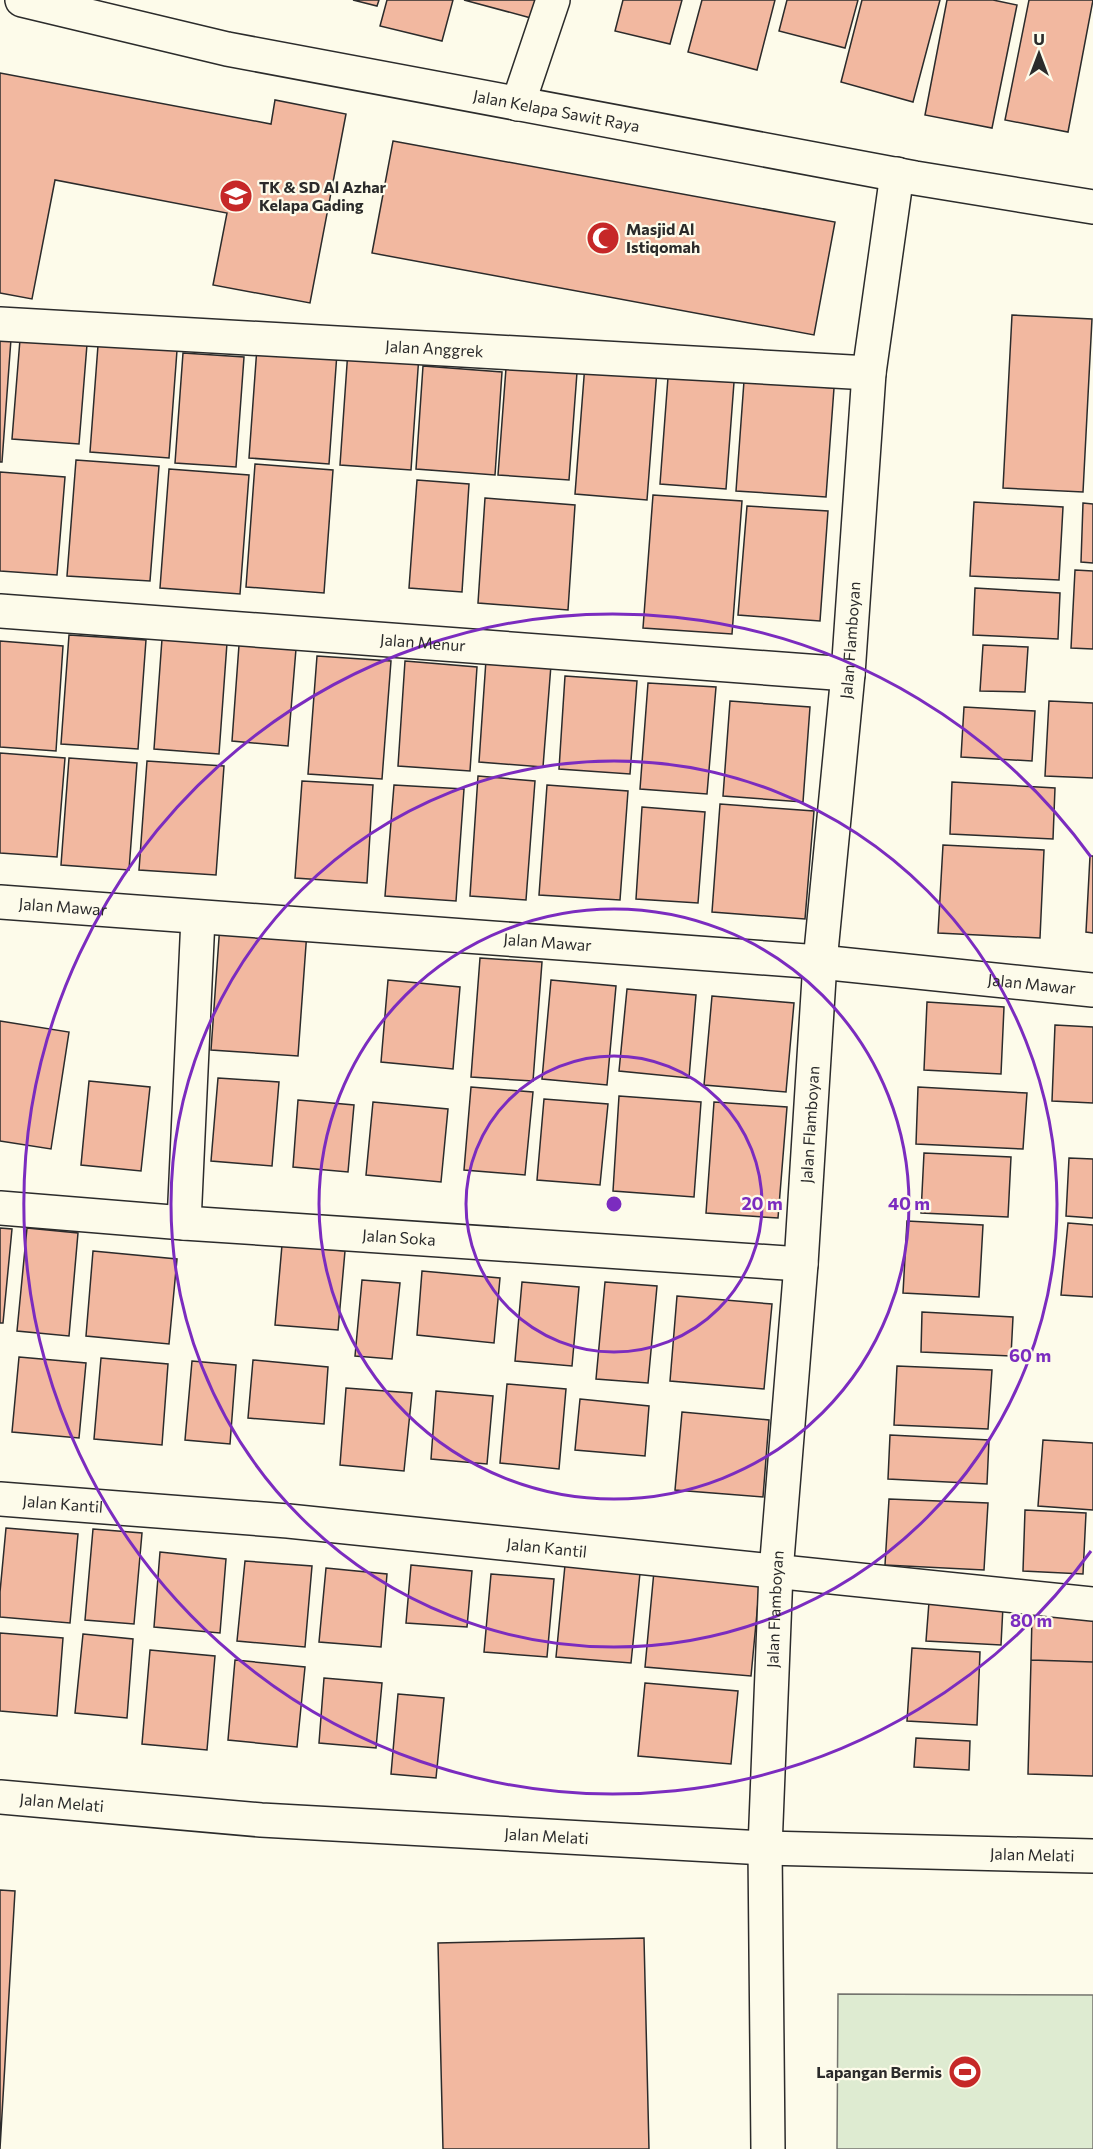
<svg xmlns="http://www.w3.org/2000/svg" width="1093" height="2149" viewBox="0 0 1093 2149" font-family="Commissioner,sans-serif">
<rect width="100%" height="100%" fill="#fdfbea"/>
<path fill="#deebd1" stroke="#74746e" stroke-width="1.5" d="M838,1994L1093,1995V2149H837Z"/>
<path fill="#f2b8a0" stroke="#2b2b2b" stroke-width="1.5" d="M353,0H379L377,6Z
M387,0H453L442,41L380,26Z
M464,0H536L531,18Z
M623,0H682L670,44L615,31Z
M702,0H775L757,70L688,52Z
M787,0H858L845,48L779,31Z
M862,0H940L913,102L841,82Z
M947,0H993L1017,5L992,128L925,115Z
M1029,0H1093L1068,132L1005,120Z
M0,73L271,124L275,100L346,114L310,303L213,285L227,213L55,180L32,299L0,293Z
M393,141L835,222L814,335L372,253Z
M1012,315L1092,319L1083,492L1003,488Z
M21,327L88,332L79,444L12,439Z
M99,332L178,337L169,458L90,452Z
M0,338L11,339L2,462H0Z
M257,347L337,353L329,464L249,458Z
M348,350L419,355L411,470L340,465Z
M183,353L244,357L236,467L175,463Z
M507,355L578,359L569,480L498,475Z
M585,364L657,370L647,500L575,494Z
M669,364L735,369L726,489L660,484Z
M423,366L502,372L495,475L416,469Z
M744,381L834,388L826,497L736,491Z
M76,460L159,466L150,581L67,576Z
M255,464L333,470L324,593L246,587Z
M169,469L249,475L240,594L160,588Z
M0,472L65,477L57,575L0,571Z
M417,480L469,484L462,592L409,588Z
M653,495L742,501L732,634L643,628Z
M485,498L575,505L568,610L478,603Z
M974,502L1063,507L1059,580L970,576Z
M1083,503L1093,504V563L1081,562Z
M747,506L828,511L820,621L738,615Z
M1075,570L1093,571V649L1071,648Z
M975,588L1060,593L1058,639L973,635Z
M69,635L146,640L138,749L61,744Z
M162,639L227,643L219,754L154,749Z
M0,641L63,646L56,751L0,747Z
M239,645L296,649L288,746L232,741Z
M983,645L1028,647L1025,692L980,691Z
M317,656L391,661L382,779L308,774Z
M486,660L551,665L543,767L479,762Z
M405,661L477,667L470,771L398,766Z
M565,676L637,681L630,774L559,769Z
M648,683L716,687L707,794L640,789Z
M730,701L810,707L803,802L723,796Z
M1049,701L1093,703V778L1045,776Z
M964,707L1035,711L1032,761L961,757Z
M0,753L65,758L57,857L0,853Z
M69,758L137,763L129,870L61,865Z
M147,761L224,766L216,875L139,870Z
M478,776L535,781L526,900L470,896Z
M302,781L373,785L367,883L295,878Z
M952,782L1055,788L1053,839L950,834Z
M394,785L464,789L456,901L385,896Z
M547,785L628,791L620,900L539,895Z
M720,804L814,811L805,919L712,912Z
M642,807L705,812L698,903L636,899Z
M943,845L1044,850L1040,938L938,933Z
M1090,856H1093V933L1086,932Z
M220,924L307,931L298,1056L211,1050Z
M480,958L542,962L533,1081L471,1077Z
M388,980L460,987L453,1069L381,1062Z
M551,980L616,986L607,1085L542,1079Z
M627,989L696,995L689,1078L619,1071Z
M712,996L794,1003L786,1092L704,1085Z
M927,1002L1004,1007L1001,1074L924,1070Z
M0,1021L69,1032L51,1149L0,1141Z
M1055,1025L1093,1027V1103L1052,1101Z
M218,1078L279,1082L272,1166L211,1161Z
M89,1081L150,1087L141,1171L81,1165Z
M471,1087L533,1092L525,1175L464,1170Z
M918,1087L1027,1093L1023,1149L916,1144Z
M619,1096L701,1102L694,1197L613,1191Z
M544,1099L608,1104L600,1185L537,1180Z
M298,1100L354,1105L348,1172L293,1167Z
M373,1102L448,1109L441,1182L366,1175Z
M714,1102L787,1107L778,1218L706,1213Z
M924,1153L1011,1157L1008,1217L921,1213Z
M1069,1158L1093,1159V1218L1066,1216Z
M907,1221L983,1225L979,1297L903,1293Z
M1068,1223L1093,1225V1297L1061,1295Z
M0,1228L12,1229L3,1323H0Z
M27,1228L78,1233L69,1336L17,1331Z
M282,1245L345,1251L338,1330L275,1325Z
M93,1251L177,1259L169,1344L86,1336Z
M422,1271L500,1278L494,1343L417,1335Z
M362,1280L400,1283L392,1359L355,1356Z
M522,1282L579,1287L572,1366L515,1361Z
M605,1282L657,1286L648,1383L596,1379Z
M677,1296L772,1304L764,1389L670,1381Z
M922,1312L1013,1317L1011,1356L921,1352Z
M19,1357L86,1363L79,1438L12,1432Z
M101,1358L168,1364L162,1445L94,1439Z
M253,1360L328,1367L324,1424L248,1418Z
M192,1361L236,1365L230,1444L185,1440Z
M897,1366L992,1370L988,1429L894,1425Z
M507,1384L566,1389L559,1469L500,1463Z
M346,1388L412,1393L404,1471L340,1465Z
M436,1391L493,1396L487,1464L431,1459Z
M580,1399L649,1406L645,1456L575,1450Z
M682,1412L769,1420L763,1497L675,1490Z
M890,1435L989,1440L987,1484L888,1479Z
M1043,1440L1093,1443V1510L1038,1506Z
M889,1499L988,1503L984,1570L885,1565Z
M1025,1510L1086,1513L1083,1574L1023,1571Z
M6,1528L78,1534L70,1623L0,1617V1592Z
M93,1529L142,1533L134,1624L85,1620Z
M160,1552L226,1559L220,1633L154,1627Z
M245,1561L312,1566L305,1647L237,1641Z
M411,1565L472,1571L467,1627L406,1623Z
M565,1565L640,1573L631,1663L556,1657Z
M326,1568L387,1574L381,1647L319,1642Z
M654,1571L760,1581L751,1676L645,1667Z
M491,1574L554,1579L547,1657L484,1652Z
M929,1602L1003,1606L1001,1645L926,1641Z
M1032,1616L1093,1618V1662L1031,1660Z
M0,1633L63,1638L57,1716L0,1711Z
M83,1634L133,1639L127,1718L75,1713Z
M912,1648L980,1652L977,1725L907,1721Z
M150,1650L215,1656L207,1750L142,1744Z
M235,1660L305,1667L297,1747L228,1740Z
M1031,1660L1093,1662V1776L1028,1774Z
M324,1678L382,1683L376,1748L319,1743Z
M645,1683L738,1691L731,1764L638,1756Z
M398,1694L444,1698L436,1778L391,1774Z
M916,1738L970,1741L969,1770L914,1767Z
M0,1890L15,1891L0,2149Z
M644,1938L649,2149H443L438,1943Z"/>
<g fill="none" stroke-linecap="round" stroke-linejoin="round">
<defs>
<g id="minor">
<path id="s1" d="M22,0L227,49L915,178L1093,207"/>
<path d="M518,104L553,0"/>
<path id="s2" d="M0,324L869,373"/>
<path id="s3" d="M0,611L848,674"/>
<path id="s4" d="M0,902L820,962L1093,990"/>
<path id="s5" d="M0,1208L184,1223L801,1264"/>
<path d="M184,1223L198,918"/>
<path id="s6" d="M0,1499L288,1521L1093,1604"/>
<path id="s7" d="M0,1797L261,1820L765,1848L1093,1856"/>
<path id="s8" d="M768,2149L765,1848L776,1572L801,1264L820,962L848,674L869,373L897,174"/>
</g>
</defs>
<use href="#minor" stroke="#2b2b2b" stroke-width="36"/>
<use href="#minor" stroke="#fdfbea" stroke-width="33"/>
</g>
<g fill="none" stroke="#7b2cbf" stroke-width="3">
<circle cx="614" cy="1204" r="148"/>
<circle cx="614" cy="1204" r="295"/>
<circle cx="614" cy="1204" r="443"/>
<path d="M1091 1551A590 590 0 1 1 1091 857"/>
</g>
<defs>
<symbol id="school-disc" viewBox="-11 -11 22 22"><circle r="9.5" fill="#c62828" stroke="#fdfbea"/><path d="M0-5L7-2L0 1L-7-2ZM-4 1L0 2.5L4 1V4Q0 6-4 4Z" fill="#fff"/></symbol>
<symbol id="mosque-disc" viewBox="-11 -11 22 22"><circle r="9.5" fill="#c62828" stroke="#fdfbea"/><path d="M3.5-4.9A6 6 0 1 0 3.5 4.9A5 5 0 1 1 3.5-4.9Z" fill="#fff"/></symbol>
<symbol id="stadium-disc" viewBox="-11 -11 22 22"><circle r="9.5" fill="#c62828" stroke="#fdfbea"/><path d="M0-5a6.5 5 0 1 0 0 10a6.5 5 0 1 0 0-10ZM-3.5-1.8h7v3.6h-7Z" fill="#fff"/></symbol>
</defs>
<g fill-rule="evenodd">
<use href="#school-disc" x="217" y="177" width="38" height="38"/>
<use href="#mosque-disc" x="584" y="219" width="38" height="38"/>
<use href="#stadium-disc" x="946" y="2053" width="38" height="38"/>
</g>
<g text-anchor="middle" stroke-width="4.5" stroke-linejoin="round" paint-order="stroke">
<g font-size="16" fill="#2b2b2b" stroke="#fdfbea">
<text dy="6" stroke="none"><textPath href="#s1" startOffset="546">Jalan Kelapa Sawit Raya</textPath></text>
<text dy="6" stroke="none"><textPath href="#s2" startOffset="435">Jalan Anggrek</textPath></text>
<text dy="6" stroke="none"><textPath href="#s8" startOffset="1512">Jalan Flamboyan</textPath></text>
<text dy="6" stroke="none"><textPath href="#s3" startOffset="424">Jalan Menur</textPath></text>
<text dy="6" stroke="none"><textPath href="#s4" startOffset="63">Jalan Mawar</textPath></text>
<text dy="6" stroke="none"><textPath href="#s4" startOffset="549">Jalan Mawar</textPath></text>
<text dy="6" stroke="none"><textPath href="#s4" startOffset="1035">Jalan Mawar</textPath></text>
<text dy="6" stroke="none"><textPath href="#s8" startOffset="1026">Jalan Flamboyan</textPath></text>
<text dy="6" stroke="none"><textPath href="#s5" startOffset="400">Jalan Soka</textPath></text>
<text dy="6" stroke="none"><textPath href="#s6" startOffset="63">Jalan Kantil</textPath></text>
<text dy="6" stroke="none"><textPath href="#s6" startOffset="549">Jalan Kantil</textPath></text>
<text dy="6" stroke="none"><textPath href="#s8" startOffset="540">Jalan Flamboyan</textPath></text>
<text dy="6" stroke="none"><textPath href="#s7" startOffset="62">Jalan Melati</textPath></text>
<text dy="6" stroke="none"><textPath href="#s7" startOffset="548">Jalan Melati</textPath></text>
<text dy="6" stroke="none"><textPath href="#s7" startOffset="1034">Jalan Melati</textPath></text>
</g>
<g font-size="16" font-weight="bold" fill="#2b2b2b" stroke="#fdfbea" text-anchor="start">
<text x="259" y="193">TK &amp; SD Al Azhar<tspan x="259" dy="18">Kelapa Gading</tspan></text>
<text x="626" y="235">Masjid Al<tspan x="626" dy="18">Istiqomah</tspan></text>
<text x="942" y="2078" text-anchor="end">Lapangan Bermis</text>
</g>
</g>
<circle cx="614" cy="1204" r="9" fill="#7b2cbf" stroke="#fdfbea" stroke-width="3"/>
<g font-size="18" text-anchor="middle" font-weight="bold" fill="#7b2cbf" stroke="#fdfbea" stroke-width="4.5" stroke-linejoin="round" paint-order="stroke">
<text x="762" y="1210">20 m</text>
<text x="909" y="1210">40 m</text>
<text x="1030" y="1362">60 m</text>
<text x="1031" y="1627">80 m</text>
</g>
<g transform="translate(1039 54)" stroke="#fdfbea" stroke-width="4.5" paint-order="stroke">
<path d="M0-4.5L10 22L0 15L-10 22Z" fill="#2b2b2b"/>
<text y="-9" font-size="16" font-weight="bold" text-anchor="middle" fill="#2b2b2b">U</text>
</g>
</svg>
